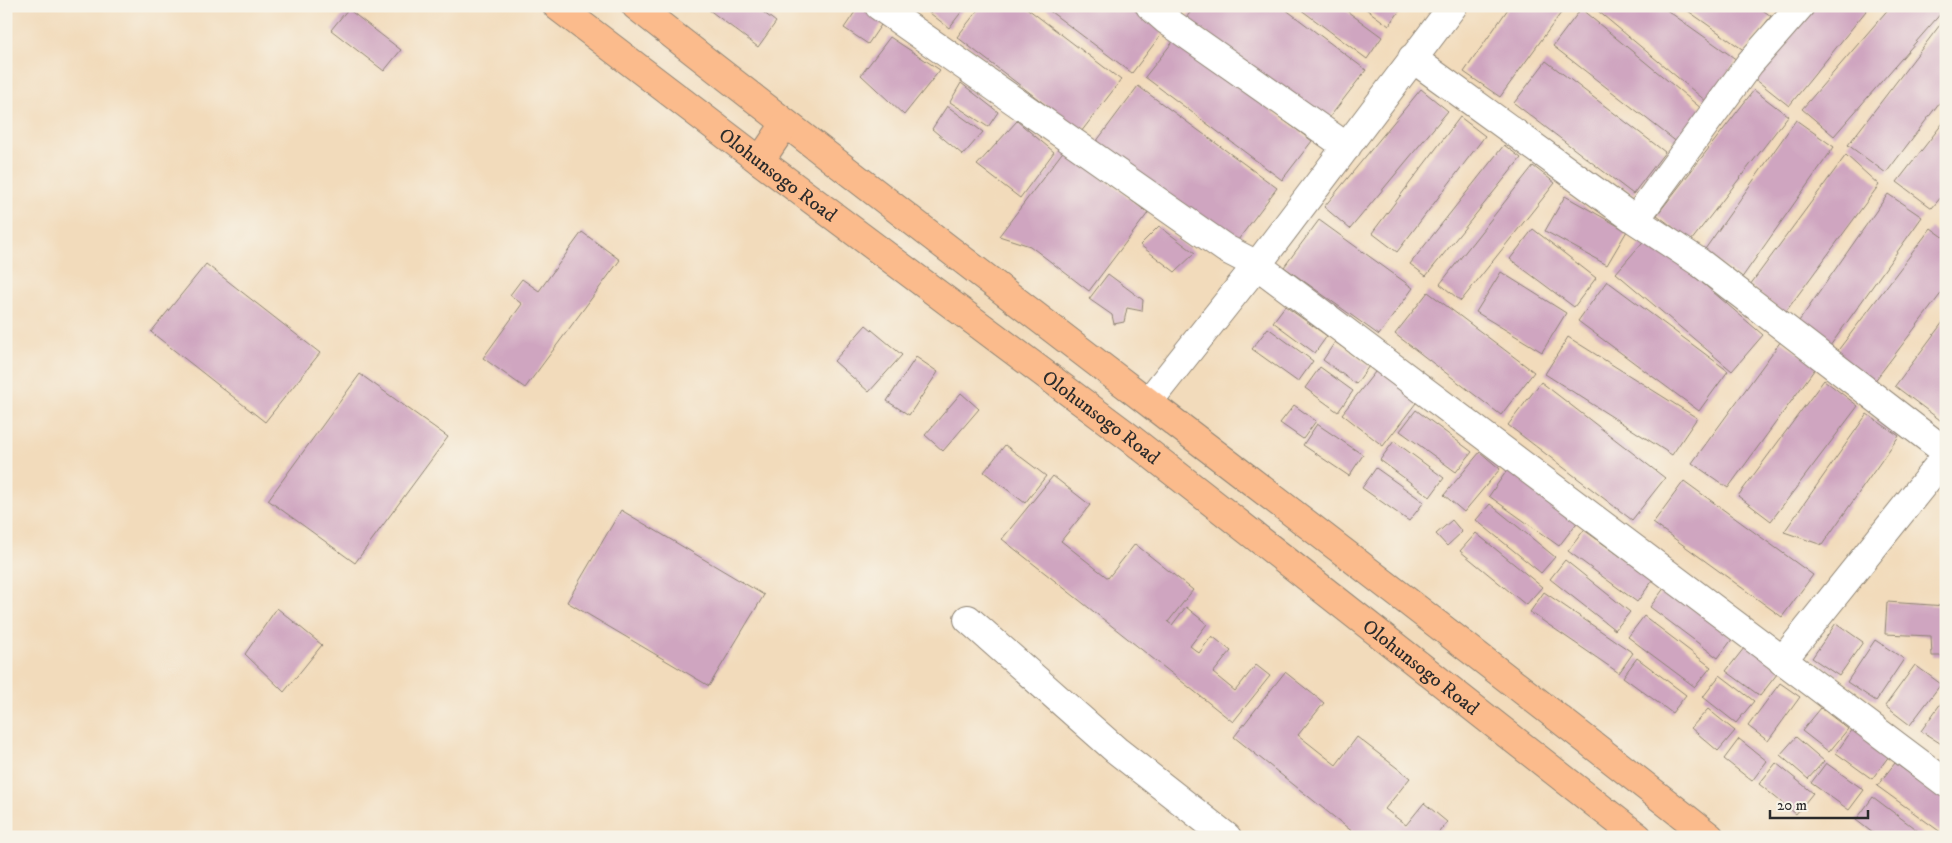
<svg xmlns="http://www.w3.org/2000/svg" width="1952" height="843" viewBox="0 0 1952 843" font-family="'IM FELL DW Pica',serif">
<rect width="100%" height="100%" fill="#f7f3e8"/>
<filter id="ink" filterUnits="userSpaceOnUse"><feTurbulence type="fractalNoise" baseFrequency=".02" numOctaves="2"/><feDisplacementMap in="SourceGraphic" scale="10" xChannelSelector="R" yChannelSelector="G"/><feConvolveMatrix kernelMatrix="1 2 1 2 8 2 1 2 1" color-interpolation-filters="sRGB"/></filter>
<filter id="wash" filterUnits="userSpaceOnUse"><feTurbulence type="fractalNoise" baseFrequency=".0096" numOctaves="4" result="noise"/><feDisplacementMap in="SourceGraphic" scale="20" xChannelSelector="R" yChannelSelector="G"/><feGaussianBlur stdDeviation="1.12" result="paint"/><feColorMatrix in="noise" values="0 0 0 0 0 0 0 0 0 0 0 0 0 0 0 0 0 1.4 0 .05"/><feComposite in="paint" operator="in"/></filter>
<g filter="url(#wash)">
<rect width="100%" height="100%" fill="#f2dbbb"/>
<g id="blocks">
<path fill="#cfa5c0" d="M704,6H755L776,22L758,47Z
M859,6L883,22L868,44L844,28Z
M921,6H966L949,28Z
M981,6H1024L1121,80L1081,132L957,37Z
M1043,6H1129L1163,32L1132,73Z
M1195,6H1281L1366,70L1326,122L1186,18Z
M1296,6H1340L1382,37L1367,59Z
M1362,6H1403L1389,26Z
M1510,6H1566L1500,97L1464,72Z
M1592,6H1661L1737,60L1707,102Z
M1681,6H1757L1771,16L1745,51Z
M1814,6H1870L1789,106L1755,79Z
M1891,6H1937L1943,11L1834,136L1802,109Z
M348,9L401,50L384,71L331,30Z
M1581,9L1702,109L1678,143L1553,46Z
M1946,17V94L1886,173L1848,145Z
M890,37L940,70L904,115L861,75Z
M1175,39L1312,141L1282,180L1145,77Z
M1546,61L1665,152L1633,194L1514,103Z
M961,83L998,112L988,127L950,102Z
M1138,86L1277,188L1235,244L1096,142Z
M1421,89L1448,111L1350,229L1324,207Z
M1754,90L1788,116L1691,241L1657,215Z
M947,106L983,132L963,155L932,129Z
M1460,117L1485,136L1397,252L1372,233Z
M1946,119V191L1932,208L1897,182Z
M1796,120L1834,147L1741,279L1703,252Z
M1017,121L1054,152L1020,198L977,165Z
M1504,145L1521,158L1426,276L1410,264Z
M1065,149L1148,213L1089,291L1030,246L999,236Z
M1846,155L1879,185L1784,314L1750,285Z
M1533,166L1555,183L1461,301L1440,284Z
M1888,194L1922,217L1830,346L1797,324Z
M1565,196L1627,231L1607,265L1545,231Z
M1319,220L1413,288L1379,335L1284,267Z
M1159,226L1195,253L1175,272L1140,245Z
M1931,228L1946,239V287L1874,382L1836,353Z
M1533,229L1596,278L1574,307L1510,259Z
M582,232L620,260L525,388L483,358L522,304L510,295L522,279L539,291Z
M1648,236L1763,335L1732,371L1616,273Z
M206,264L320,353L265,422L151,332Z
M1501,272L1566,313L1542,352L1476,312Z
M1108,274L1143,300L1142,311L1127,308L1124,322L1114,324L1112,315L1089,299Z
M1607,281L1728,371L1699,411L1578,321Z
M1428,292L1534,372L1501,415L1395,334Z
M1285,306L1327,336L1315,353L1273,322Z
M1946,318V421L1944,423L1895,386Z
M866,325L902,355L869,392L834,361Z
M1268,328L1313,361L1298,382L1252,349Z
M1568,337L1697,418L1672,455L1545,374Z
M1781,341L1817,366L1728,488L1692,463Z
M1335,342L1369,366L1356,384L1323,360Z
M916,357L938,372L909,415L887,401Z
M1320,367L1353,391L1338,412L1305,388Z
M1379,367L1419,399L1383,446L1342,414Z
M360,374L448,437L355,563L268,500Z
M1824,380L1858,406L1771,521L1738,496Z
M1541,382L1665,478L1632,520L1508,425Z
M961,393L979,409L943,451L925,435Z
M1294,405L1316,421L1303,439L1280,423Z
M1416,410L1472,452L1456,472L1400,431Z
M1867,414L1899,436L1822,545L1784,532Z
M1317,424L1363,455L1349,476L1303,445Z
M1394,441L1444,478L1430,497L1380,460Z
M1005,445L1046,476L1025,503L984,472Z
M1480,452L1500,469L1464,512L1444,495Z
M1376,468L1424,502L1409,521L1362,488Z
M1508,469L1579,520L1559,546L1489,496Z
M1053,476L1090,505L1061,541L1108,578L1135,544L1193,590L1168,622L1172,625L1186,607L1207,624L1190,646L1199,653L1212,636L1231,651L1213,673L1235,691L1256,665L1270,676L1233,722L1002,539Z
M1684,481L1813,575L1782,617L1653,523Z
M1490,504L1555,557L1541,573L1476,520Z
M621,510L764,595L709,686L567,602Z
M1452,520L1462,532L1447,546L1436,534Z
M1584,530L1653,580L1637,602L1568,551Z
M1476,533L1542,587L1526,605L1460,551Z
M1565,560L1630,612L1615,630L1550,579Z
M1665,587L1733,638L1718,658L1650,607Z
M1544,592L1633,653L1619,673L1530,612Z
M1887,602L1946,606V656H1932L1931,636L1885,634Z
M277,608L322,645L284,692L245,654Z
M1644,616L1711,667L1695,687L1628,637Z
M1836,623L1863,642L1839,676L1812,658Z
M1875,640L1904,659L1876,701L1847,682Z
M1748,643L1781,669L1760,696L1726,671Z
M1637,658L1686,695L1672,713L1623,677Z
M1915,665L1941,684L1910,725L1885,706Z
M1285,672L1324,703L1298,735L1336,765L1357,737L1410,778L1385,809L1406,825L1424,803L1447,822L1435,837H1359L1234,737Z
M1720,675L1754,701L1736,723L1703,697Z
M1780,683L1800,697L1768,741L1748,726Z
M1946,696V741L1943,745L1921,731Z
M1821,708L1848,729L1829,752L1802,731Z
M1708,709L1735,731L1718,751L1691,728Z
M1855,726L1892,752L1872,779L1836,753Z
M1796,737L1824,761L1808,779L1780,755Z
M1739,739L1767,761L1752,781L1724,759Z
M1776,763L1813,793L1796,814L1759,784Z
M1826,763L1864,790L1849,810L1811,783Z
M1895,763L1946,800V836L1877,786Z
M1873,797L1926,837H1878L1856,820Z"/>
</g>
</g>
<g filter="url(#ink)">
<use href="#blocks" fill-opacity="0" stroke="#8e8373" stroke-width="1"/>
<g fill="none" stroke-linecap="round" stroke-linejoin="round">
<defs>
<path id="minor" d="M879,6L1226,249L1257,265L1946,783
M1150,6L1166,20L1347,147
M1412,58L1635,220L1699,262L1946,452
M1635,220L1750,63L1800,6
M1149,401L1257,265L1453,6
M968,619L1116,750L1227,837
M1782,661L1946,456"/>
<g id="major">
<path id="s1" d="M557,6L760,161L1125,434L1638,837"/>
<path d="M636,6C991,286 1355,556 1710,837"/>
<path d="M760,161L785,124"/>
</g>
</defs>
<use href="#minor" stroke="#8e8373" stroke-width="30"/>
<use href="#major" stroke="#8e8373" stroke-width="30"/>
<use href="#minor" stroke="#fff" stroke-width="28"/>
<use href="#major" stroke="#fbbb8c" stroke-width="28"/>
</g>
</g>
<g text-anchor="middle" stroke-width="5" stroke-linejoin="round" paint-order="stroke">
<g font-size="20" fill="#2b2b2b" stroke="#f7f3e8">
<text dy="7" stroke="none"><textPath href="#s1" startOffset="278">Olohunsogo Road</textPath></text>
<text dy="7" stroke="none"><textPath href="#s1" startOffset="682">Olohunsogo Road</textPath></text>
<text dy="7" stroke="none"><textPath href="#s1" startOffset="1088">Olohunsogo Road</textPath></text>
</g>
</g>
<rect width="1952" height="843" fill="none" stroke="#f7f3e8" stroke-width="25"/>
<path d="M1770 810v8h98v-8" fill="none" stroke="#2b2b2b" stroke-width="2.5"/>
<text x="1777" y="810" font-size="15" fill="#2b2b2b" stroke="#f7f3e8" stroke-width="4" paint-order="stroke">20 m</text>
</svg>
